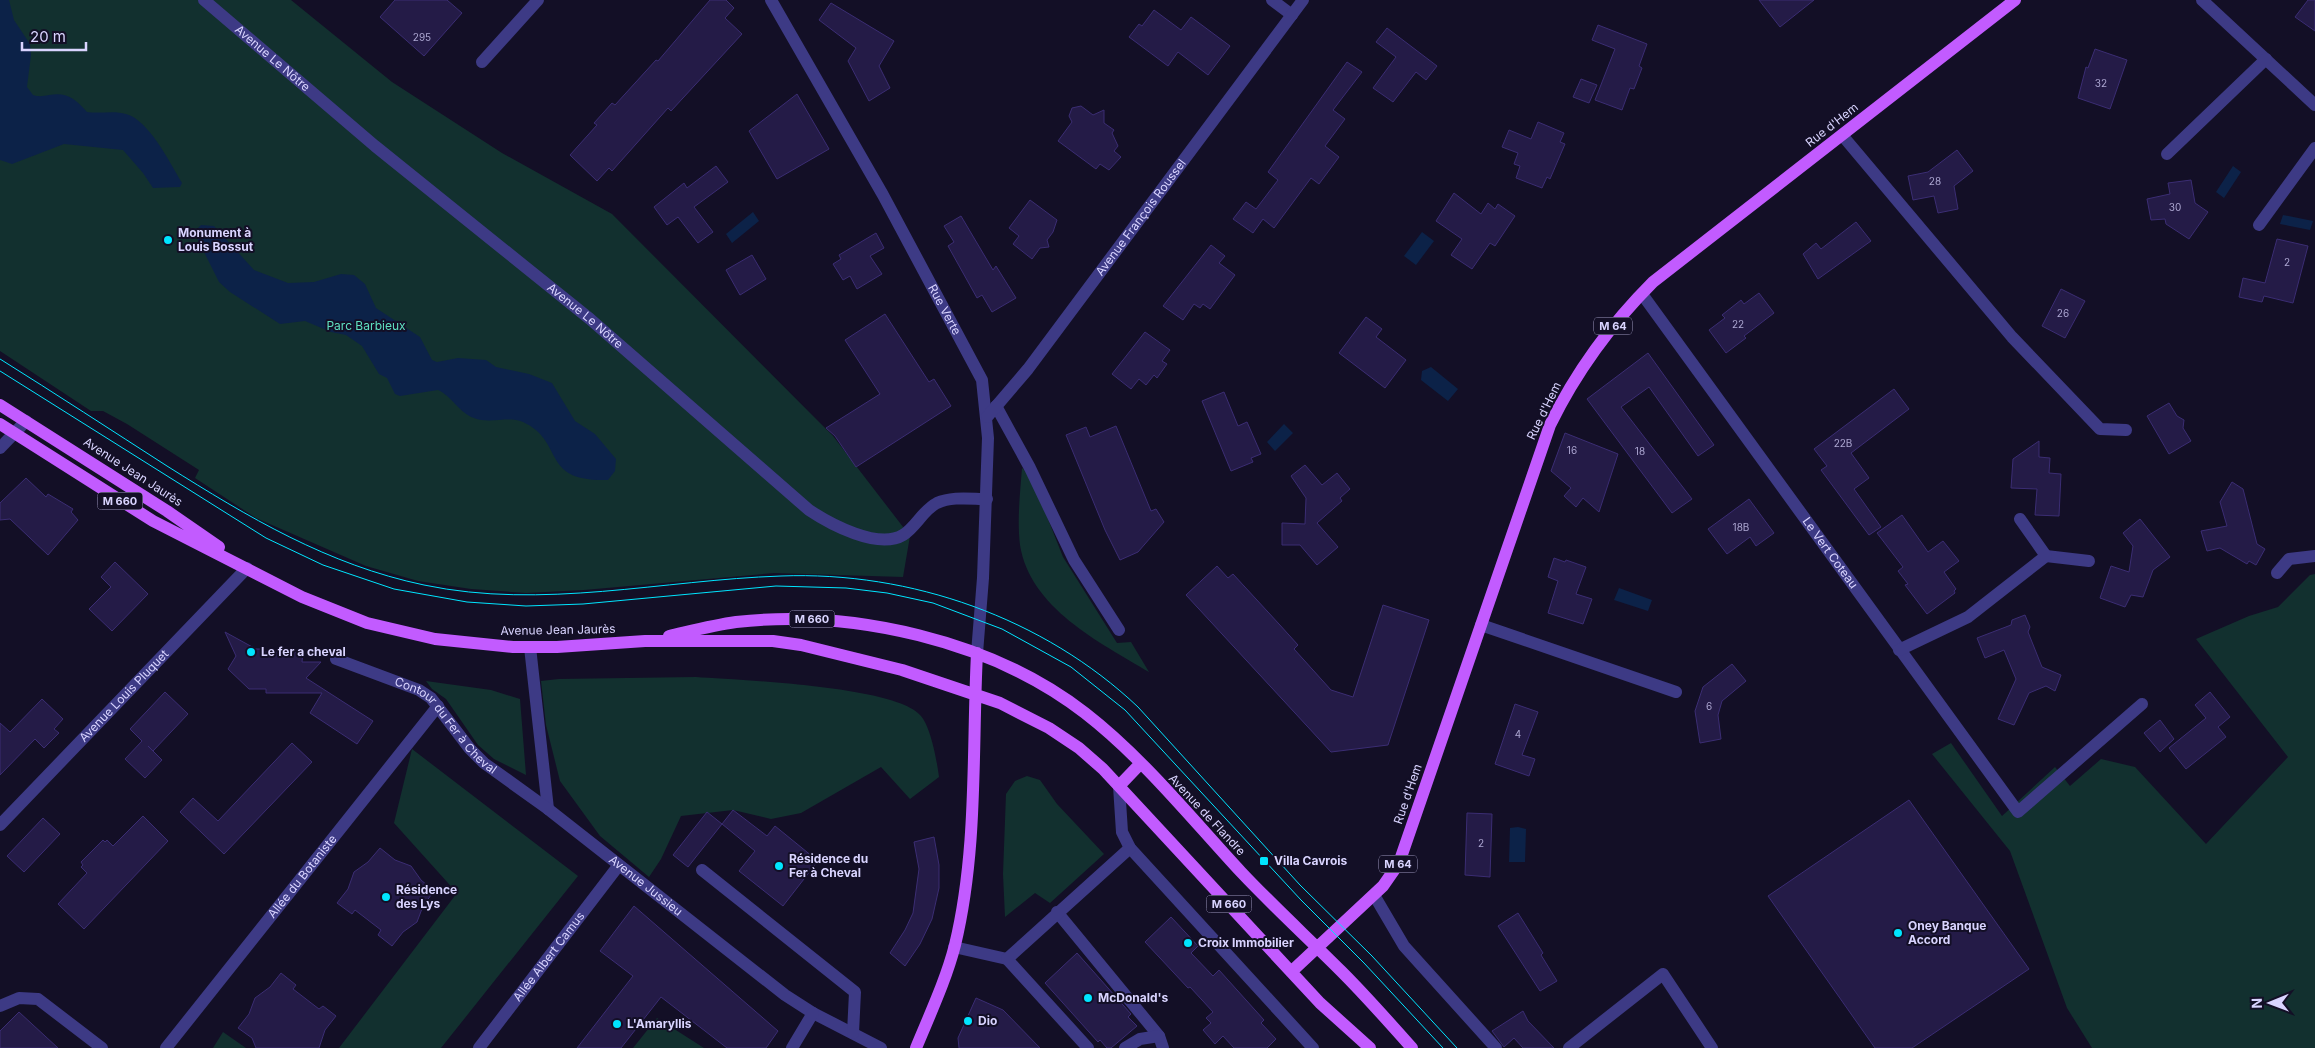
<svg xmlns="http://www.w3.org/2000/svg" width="2315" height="1048" viewBox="0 0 2315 1048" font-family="Inter,sans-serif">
<rect width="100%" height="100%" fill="#130f26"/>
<path fill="#12302f" d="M0,0H291L392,82L502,153L612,214L833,436L910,536L903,577L774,573L584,590L526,593L471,589L418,581L366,566L256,518L195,478L199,470L127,424L103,411H91L0,351Z
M1022,468L1031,476L1063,557L1117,643L1131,642L1149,672C1099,642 1030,608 1020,545C1017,520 1020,494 1022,468Z
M2315,574V1048H2092L2067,1008L2010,851L1932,754L1951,743L2002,816L2055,767L2070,786L2101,759L2135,767L2206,844L2288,757L2196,639L2249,616L2278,607L2310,575Z
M696,677C739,680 894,686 920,715C931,726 937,762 939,777L910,799L881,767L801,813L771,819L733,810L681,816L661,859L649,877L600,836L560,781L546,725L541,681L559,679Z
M426,681L491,690L520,699L526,775L494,759L478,745L446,699L432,689Z
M412,749L578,876L441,1048H339L457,893L394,823Z
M1027,776L1040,780L1057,804L1104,854L1050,903L1035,893L1005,917L1003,874L1006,794L1015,781Z
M657,1018L704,1048H633Z
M223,1032L246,1048H213Z"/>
<path fill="#0c2248" d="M0,0H9L14,20L30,44L31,55L27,87L33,95C39,97 43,96 49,95C68,92 75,99 87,112C100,114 114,110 126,114C149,120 170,163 182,183L180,187L153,188L143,173L123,150L64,144L12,164L0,160Z
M2233,166L2241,172L2224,198L2216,192Z
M753,212L759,221L732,243L726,234Z
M2283,215L2313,221L2310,230L2280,224Z
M201,225L214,226L254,270L288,283L314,282L341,274L354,275L365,284L376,308L420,337L432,360L437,362L458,358L486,360L496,367L529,374L552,383L575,421L595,434L616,459L615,471L608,480C539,482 566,442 523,422C509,416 489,424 474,418C459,413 452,396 438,390L400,396L395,394L387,378L379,374L362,346L346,335L331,332L305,321L280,324L230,292L219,282L194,232Z
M1422,232L1434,241L1416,265L1404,256Z
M1431,367L1458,389L1448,401L1421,380L1422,371Z
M1284,424L1293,433L1275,451L1267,442Z
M1619,588L1652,600L1648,611L1614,600Z
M1518,827L1526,829L1525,862H1509L1510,828Z"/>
<path fill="#241b47" stroke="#3b2d73" d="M395,0H447L462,13L424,56L380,17Z
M710,0H726L734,8L725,18L742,34L671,111L668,108L612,171L609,168L597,181L570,155L597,125L594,123L612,103L615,105L656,60L658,61Z
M1759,0H1814L1780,27Z
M2308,0H2315V31L2295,17Z
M831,3L894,41L879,66L890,88L869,101L848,61L856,48L819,20Z
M1154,10L1181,30L1191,17L1230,46L1208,75L1178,52L1168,66L1129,37L1139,24L1142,26Z
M1598,25L1647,44L1639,66L1642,68L1634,89L1630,88L1622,110L1595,100L1615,49L1592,40Z
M1387,28L1437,66L1426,80L1416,72L1393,102L1373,88L1396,57L1376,42Z
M2095,49L2127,60L2110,109L2078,98L2086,67L2088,68Z
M1347,62L1362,72L1333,110L1345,119L1325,146L1339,157L1319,184L1311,178L1274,228L1263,219L1253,233L1233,219L1246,202L1256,209L1278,180L1268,172Z
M1581,79L1597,85L1589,103L1573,97Z
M797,94L829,149L777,179L749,131Z
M1081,106L1093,115L1104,110V123L1114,130L1112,133L1118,146L1114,151L1121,157L1109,170L1100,164L1096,169L1058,141L1072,122L1069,116L1072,108Z
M1538,122L1564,133L1560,142L1565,144L1550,179L1547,177L1542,188L1516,178L1520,166L1514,164L1518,153L1502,147L1509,130L1531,139Z
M1957,150L1973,171L1954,186L1958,209L1938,213L1934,196L1913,200L1908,176L1928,172Z
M716,166L728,182L694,207L713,232L698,243L678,217L667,225L654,207L684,183L687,188Z
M2191,180L2195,203L2208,212L2189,239L2166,224L2165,219L2151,220L2147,199L2170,194L2168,183Z
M1454,193L1481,214L1488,203L1495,209L1498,204L1515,216L1495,246L1490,243L1472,269L1451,255L1462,239L1436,221Z
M1030,200L1057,220L1053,232L1047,240L1049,247L1040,248L1032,259L1013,244L1019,236L1009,228Z
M961,216L993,270L996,266L1016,298L992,312L982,295L977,298L948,246L954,242L944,226Z
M1856,222L1871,241L1818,279L1803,254L1816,243L1821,249Z
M876,233L884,248L870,256L882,274L857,289L850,276L843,280L833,264L841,259L839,255Z
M2277,239L2308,246L2293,303L2264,296L2262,302L2239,297L2243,278L2265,283Z
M1211,245L1225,256L1219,263L1235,275L1210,309L1203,304L1200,308L1194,304L1183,320L1163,306Z
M752,255L766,279L740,295L726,270Z
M2061,289L2085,301L2065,338L2042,326Z
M1759,293L1774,313L1744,336L1746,338L1726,353L1709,330L1725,318L1722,315L1741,300L1744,304Z
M885,314L929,382L934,379L951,406L856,467L835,436L826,428L880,394L845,340Z
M1366,317L1382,329L1376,337L1406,360L1385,388L1339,353Z
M1145,332L1170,350L1162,361L1167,364L1157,378L1154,375L1146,385L1139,379L1131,389L1112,374Z
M1648,353L1714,445L1698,456L1649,387L1621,407L1692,499L1672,513L1587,399Z
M1894,389L1909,409L1851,453L1869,478L1854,489L1881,527L1869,535L1821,470L1827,466L1814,449Z
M1224,392L1238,426L1247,422L1261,454L1251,458L1253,462L1231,471L1202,401Z
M2169,403L2177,416L2184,420L2183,428L2191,441L2169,454L2147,416Z
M1116,426L1151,511L1156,509L1164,522L1138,552L1120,560L1105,530L1066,435L1086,427L1090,437Z
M1565,433L1618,454L1599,512L1583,498L1576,507L1564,496L1571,488L1551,471Z
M2039,441V457L2050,458L2049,473L2061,474L2059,516L2035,515L2037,489L2011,488L2013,459Z
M1305,465L1322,485L1337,473L1350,489L1340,498L1342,501L1317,523L1338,547L1317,565L1300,545H1282V523L1305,524L1306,498L1291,476Z
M26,478L46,497L48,494L73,509L71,512L78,520L48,555L10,519L0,520V503Z
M2232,482L2243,489L2257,544L2265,549L2256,565L2249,561L2247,564L2220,548L2207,551L2201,531L2227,526L2220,502Z
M1749,499L1774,533L1756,546L1750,537L1727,554L1708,529Z
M1902,515L1928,552L1943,541L1959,561L1944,572L1956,589L1954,591L1955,593L1927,614L1905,585L1908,584L1898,571L1903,567L1877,533Z
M2140,519L2170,557L2153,570L2143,597L2131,595L2125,607L2100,598L2111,566L2129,572L2133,546L2123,533Z
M1554,558L1565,562L1566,560L1586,567L1576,594L1592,599L1583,624L1548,613L1558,581L1548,577Z
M115,562L148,594L112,631L89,609L111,587L101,577Z
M1217,566L1228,578L1233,574L1279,624L1298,645L1294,649L1331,690L1353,697L1383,605L1429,620L1388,745L1331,752L1186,595Z
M2025,615L2030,627L2028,632L2042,667L2061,675L2055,691L2046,686L2029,693L2014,725L1998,719L2016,679L2004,650L1985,658L1977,638L2011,625L2012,620Z
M225,632L256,649H264V652H303L302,662H321L306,678L373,721L357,744L310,713L322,693H266V689H249L228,669L236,656Z
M1732,664L1746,681L1722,701L1718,715L1721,739L1700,743L1695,711L1703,687Z
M165,692L188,714L153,751L148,746L162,760L145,778L125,759L142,741L130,729Z
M2210,692L2230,717L2218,727L2226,737L2186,769L2169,748L2206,718L2195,705Z
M42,699L63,719L54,729L59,733L44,748L35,739L0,775V723L10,732Z
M1515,704L1538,712L1522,755L1535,759L1529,776L1495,764Z
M2160,720L2174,739L2160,752L2144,733Z
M292,743L312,762L224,854L180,812L193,798L218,821Z
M1909,800L2029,969L1912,1048H1875L1768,896Z
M733,810L767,836L775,826L818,861L783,906L739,871L755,851L722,824Z
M707,812L722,824L688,867L673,855Z
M1467,813L1492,814L1490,877L1465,875Z
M143,816L168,841L84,929L58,904L87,873L81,867L83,865L81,862L103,840L105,842L107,840L113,846Z
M43,818L60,834L24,872L7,856Z
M934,837L939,865V888L932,919L920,944L905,966L890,953L905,930L913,913L919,869L914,842Z
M380,848L395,860L411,866L421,880L434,891L423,906L417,922L403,932L392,946L378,935L381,930L355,910L352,914L337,903L348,889L354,872L368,862Z
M634,906L778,1031L766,1048H727L661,997L621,1048H577L633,976L600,951Z
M1518,913L1543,953L1541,955L1557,981L1540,991L1498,926Z
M1171,917L1198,946L1191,953L1213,976L1219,970L1264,1020L1261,1023L1276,1039L1267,1048H1234L1223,1036L1215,1044L1203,1030L1211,1023L1206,1018L1213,1012L1190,987L1188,988L1145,942Z
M1077,953L1131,1014L1128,1017L1137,1026L1111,1048H1107L1100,1040L1098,1042L1045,983Z
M281,973L296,985L293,989L319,1009L323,1006L336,1016L325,1030L319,1048H256L252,1038L238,1028L249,1014L255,998L270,987Z
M976,998L1003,1010L1040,1048H959L958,1038Z
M1523,1011L1528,1021L1554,1048H1523L1514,1038L1504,1047L1492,1031Z
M19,1012L58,1048H0V1031Z"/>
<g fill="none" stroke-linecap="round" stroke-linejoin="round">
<g stroke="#3d3a85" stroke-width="12">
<path id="s1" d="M204,0L375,146L590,319L809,510C830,524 878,550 903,535C916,527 923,510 937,503C952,496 971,499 987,499"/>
<path id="s2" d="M771,0L883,195L982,380L988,438L983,578L977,653"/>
<path d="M1272,0L1292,15"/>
<path d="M2202,0L2315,105"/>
<path d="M482,62L538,0"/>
<path d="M1842,135L2012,337L2100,429L2126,430"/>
<path d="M2167,154L2266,59"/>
<path d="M2259,225L2315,148"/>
<path id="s3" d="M1642,294L2018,812L2142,704"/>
<path d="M996,406L1030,468L1074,560L1119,630"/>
<path id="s4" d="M987,417L1028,369L1303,0"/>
<path d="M0,448L26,421"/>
<path d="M2046,556L2089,561"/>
<path d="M2277,573L2289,559L2315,556"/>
<path d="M1481,625L1676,692"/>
<path d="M530,647L548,809"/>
<path d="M1899,650L1968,617L2046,556L2020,519"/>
<path id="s5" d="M336,659L419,690L431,698L470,749L484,763L548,809L785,995L813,1013L881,1048"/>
<path d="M1119,786L1122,832L1130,848L1313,1048"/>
<path id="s6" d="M0,825L247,568"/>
<path d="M702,870L855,992L853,1033"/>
<path d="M1374,895L1404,946L1496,1048"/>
<path d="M1057,912L1159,1036L1163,1048"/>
<path d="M954,947L1007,959"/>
<path d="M0,1006L19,998L38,999L102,1048"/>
<path id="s7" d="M166,1048L438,706"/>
<path id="s8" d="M479,1048L619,865"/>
<path d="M792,1048L813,1013"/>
<path d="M1088,1048L1007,959L1130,848"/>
<path d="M1125,1048L1140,1039L1159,1036"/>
<path d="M1569,1048L1663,974L1712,1048"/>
</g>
<path stroke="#c25bff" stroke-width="12" d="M0,405L167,511L219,547
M0,424L153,521L302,597L367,623L435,639L513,647H557L645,641H773L801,645L902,670L1000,703L1049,728L1079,748L1103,769L1320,1003L1370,1048
M669,636C691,631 714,625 736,622C852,609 991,640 1085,713C1143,758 1191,818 1241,872C1273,906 1308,938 1341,971C1366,996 1389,1022 1412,1048
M1119,786L1140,764
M1291,972L1383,886L1399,863L1550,425C1576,372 1611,324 1653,282L2015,0
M916,1048C930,1014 946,980 955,945C978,850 972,750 977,653"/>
<path stroke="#00e5ff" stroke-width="1" d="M0,359C56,394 111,430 167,466C248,517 328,565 424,585C543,610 662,580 781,576C911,571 1044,618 1138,707L1300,885L1372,956L1457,1048
M0,371L266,538L323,565L394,589L467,602L526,606L583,604L776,586L846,588L887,593L933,603L1002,629L1071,667L1125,710L1301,900L1364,963L1443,1048"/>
</g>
<g fill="#00e5ff" stroke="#130f26" stroke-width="2">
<circle cx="168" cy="240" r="5"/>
<circle cx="251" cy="652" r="5"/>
<rect x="1259" y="856" width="10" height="10" rx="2.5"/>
<circle cx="779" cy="866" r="5"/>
<circle cx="386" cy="897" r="5"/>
<circle cx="1898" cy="933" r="5"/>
<circle cx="1188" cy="943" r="5"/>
<circle cx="1088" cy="998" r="5"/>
<circle cx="968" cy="1021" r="5"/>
<circle cx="617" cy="1024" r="5"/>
</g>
<g text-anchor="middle" stroke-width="4" stroke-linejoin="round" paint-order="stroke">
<g font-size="10" fill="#aca6d1">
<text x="422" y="41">295</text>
<text x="2101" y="87">32</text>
<text x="1935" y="185">28</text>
<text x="2175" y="211">30</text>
<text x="2287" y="266">2</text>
<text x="2063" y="317">26</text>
<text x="1738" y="328">22</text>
<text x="1843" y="447">22B</text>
<text x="1572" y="454">16</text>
<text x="1640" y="455">18</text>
<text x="1741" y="531">18B</text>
<text x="1709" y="710">6</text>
<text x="1518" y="738">4</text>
<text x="1481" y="847">2</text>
</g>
<g fill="#130f26" stroke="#9e99be" stroke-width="1">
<rect x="1594" y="317.5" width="38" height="17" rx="4"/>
<rect x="97.5" y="492.5" width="45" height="17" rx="4"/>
<rect x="789.5" y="610.5" width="45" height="17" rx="4"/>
<rect x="1379" y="855.5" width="38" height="17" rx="4"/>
<rect x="1206.5" y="895.5" width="45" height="17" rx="4"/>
</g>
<g font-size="11" font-weight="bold" fill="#d9d4ff">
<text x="1613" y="330">M 64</text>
<text x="120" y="505">M 660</text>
<text x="812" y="623">M 660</text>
<text x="1398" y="868">M 64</text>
<text x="1229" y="908">M 660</text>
</g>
<g font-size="12" fill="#d9d4ff" stroke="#130f26">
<text dy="4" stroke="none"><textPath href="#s1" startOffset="90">Avenue Le Nôtre</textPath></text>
<text transform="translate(1832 125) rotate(-38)" y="4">Rue d'Hem</text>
<text dy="4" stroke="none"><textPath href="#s4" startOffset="252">Avenue François Roussel</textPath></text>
<text dy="4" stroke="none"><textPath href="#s2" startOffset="355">Rue Verte</textPath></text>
<text dy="4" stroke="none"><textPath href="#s1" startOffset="495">Avenue Le Nôtre</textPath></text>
<text transform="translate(1544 411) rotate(-64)" y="4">Rue d'Hem</text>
<text transform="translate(133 472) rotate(33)" y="4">Avenue Jean Jaurès</text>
<text dy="4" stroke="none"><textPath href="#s3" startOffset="320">Le Vert Coteau</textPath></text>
<text transform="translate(558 630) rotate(-1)" y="4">Avenue Jean Jaurès</text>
<text dy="4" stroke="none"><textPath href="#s6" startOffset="179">Avenue Louis Pluquet</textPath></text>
<text dy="4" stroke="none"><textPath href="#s5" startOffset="132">Contour du Fer à Cheval</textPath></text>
<text transform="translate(1408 794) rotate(-71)" y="4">Rue d'Hem</text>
<text transform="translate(1207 815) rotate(47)" y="4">Avenue de Flandre</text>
<text dy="4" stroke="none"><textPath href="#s7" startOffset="219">Allée du Botaniste</textPath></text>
<text dy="4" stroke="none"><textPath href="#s5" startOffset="390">Avenue Jussieu</textPath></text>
<text dy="4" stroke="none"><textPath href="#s8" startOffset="115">Allée Albert Camus</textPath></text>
</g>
<g font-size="12" font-weight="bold" fill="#d9d4ff" stroke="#130f26" text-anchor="start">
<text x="178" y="237">Monument à<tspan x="178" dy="14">Louis Bossut</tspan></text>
<text x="261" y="656">Le fer a cheval</text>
<text x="789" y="863">Résidence du<tspan x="789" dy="14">Fer à Cheval</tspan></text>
<text x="1274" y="865">Villa Cavrois</text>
<text x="396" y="894">Résidence<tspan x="396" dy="14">des Lys</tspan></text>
<text x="1908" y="930">Oney Banque<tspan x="1908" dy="14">Accord</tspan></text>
<text x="1198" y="947">Croix Immobilier</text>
<text x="1098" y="1002">McDonald's</text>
<text x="978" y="1025">Dio</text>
<text x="627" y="1028">L'Amaryllis</text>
</g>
<g font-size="12" fill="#5fe0c0" stroke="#130f26">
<text x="366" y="330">Parc Barbieux</text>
</g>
</g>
<g transform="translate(2270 1003) rotate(269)" stroke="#130f26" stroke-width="4" paint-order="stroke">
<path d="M0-4L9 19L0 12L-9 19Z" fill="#d9d4ff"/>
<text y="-8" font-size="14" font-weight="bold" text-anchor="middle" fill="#d9d4ff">N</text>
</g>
<path d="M22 42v8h64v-8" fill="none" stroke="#d9d4ff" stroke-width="2.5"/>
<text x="30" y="42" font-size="15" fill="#d9d4ff" stroke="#130f26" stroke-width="4" paint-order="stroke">20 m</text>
</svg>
